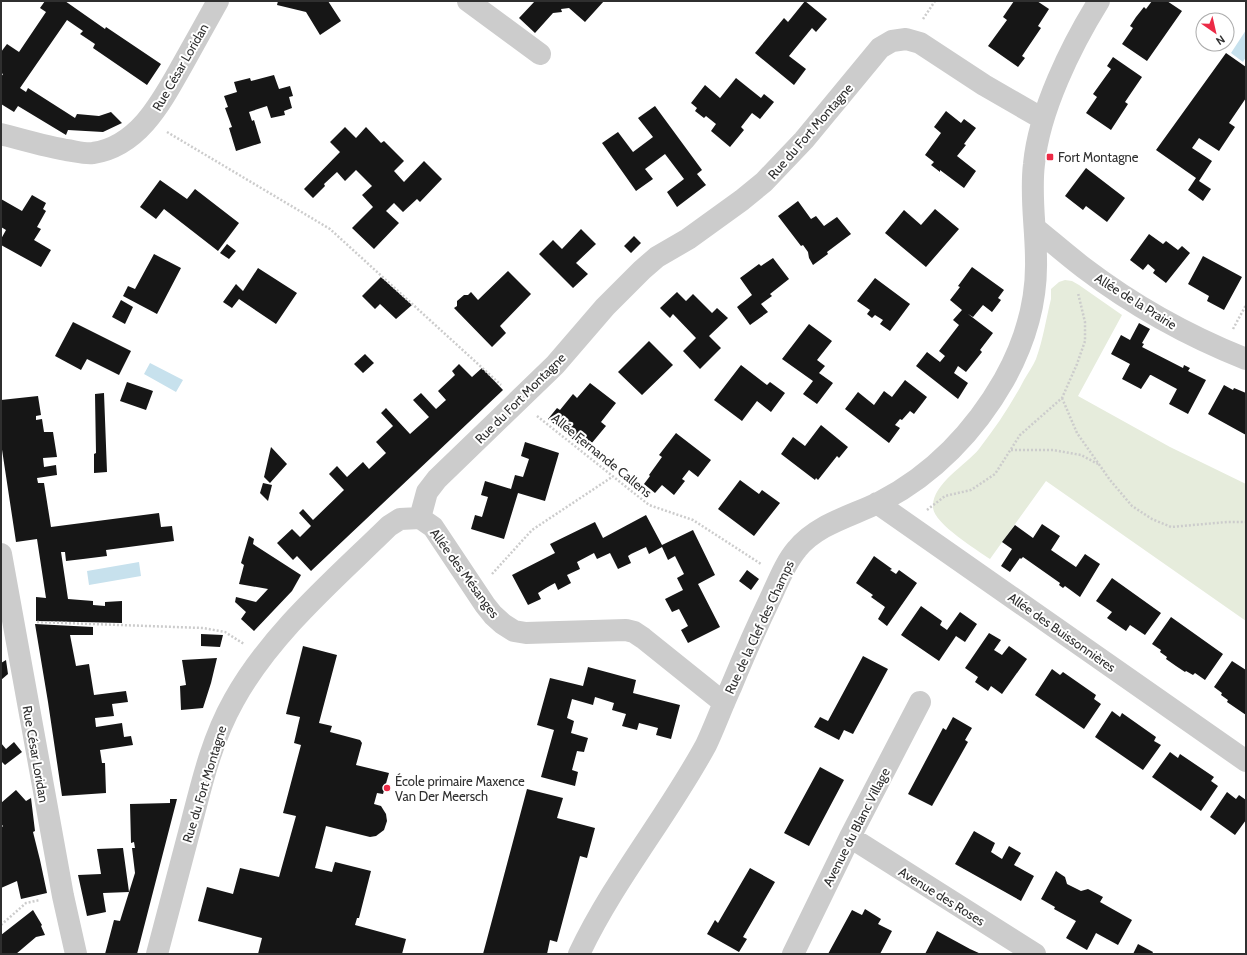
<svg xmlns="http://www.w3.org/2000/svg" width="1247" height="955" viewBox="0 0 1247 955" font-family="Cabin,sans-serif">
<rect width="100%" height="100%" fill="#fff"/>
<path fill="#e6ecdc" d="M1065,280L1072,281L1079,285L1122,315L1078,396L1170,447L1246,484V621L1046,481L990,559C977,550 933,523 933,507C932,484 965,466 979,449C996,427 1011,405 1024,380C1028,373 1033,366 1036,359C1043,340 1046,319 1051,299V289L1059,282Z"/>
<path fill="#c7e1ed" d="M1246,30V57L1243,62L1231,53Z
M150,363L183,380L176,392L144,374Z
M139,562L141,576L89,585L87,571Z"/>
<path fill="#161616" d="M45,1H65L105,29L106,27L161,64L147,85L93,48L95,44L80,34L83,31L67,20L20,88L26,92L28,88L75,118L77,114L99,116L111,112L122,123L103,132L68,130L66,135L18,106L14,112L1,104V77L3,74L1,73V52L7,44L19,52L46,12L40,8Z
M278,1H328L341,21L320,35L306,12L277,5Z
M535,1H604L585,22L569,8L561,9L562,12L553,13L535,33L519,18Z
M805,1L827,19L816,32L812,28L789,56L806,69L794,85L755,53L784,18L788,22Z
M1014,1H1037L1049,9L1038,26L1041,28L1022,56L1025,58L1018,67L988,46L1007,20L1003,17Z
M1152,1H1167L1182,11L1147,61L1122,44L1133,28L1130,26L1136,17L1144,7L1146,9Z
M1226,53L1246,67V98L1229,123L1235,127L1219,151L1199,138L1192,148L1212,161L1199,181L1211,189L1203,201L1188,190L1196,178L1156,150Z
M1113,57L1142,77L1125,102L1128,104L1111,130L1086,113L1097,97L1093,94L1111,69L1107,66Z
M274,75L279,89L290,86L293,96L289,97L292,108L284,111L285,115L271,118L267,106L249,112L252,121L254,120L261,143L236,151L229,128L232,127L225,108L228,107L224,96L237,92L234,82L250,78L251,81Z
M736,78L761,98L764,94L774,102L760,119L752,113L741,127L744,130L730,147L711,131L716,124L706,116L704,118L695,111L697,108L691,103L705,85L720,98Z
M655,106L702,170L697,174L706,185L677,207L667,192L684,179L665,154L645,169L653,179L636,191L602,143L618,132L633,152L653,137L638,118Z
M946,111L961,123L964,119L976,128L964,144L966,145L957,156L976,171L964,188L940,170V172L931,165L934,162L925,155L941,133L934,127Z
M345,127L356,138L366,127L381,143L384,141L404,161L394,171L404,182L424,161L442,179L420,202L417,199L403,212L394,203L386,211L399,223L374,249L352,228L373,207L362,195L372,186L356,170L345,181L337,172L324,184L325,186L313,198L304,189L340,152L330,142Z
M1086,168L1125,198L1107,222L1086,206L1083,210L1065,196Z
M160,180L187,199L195,189L239,223L218,251L164,209L156,219L140,207Z
M32,195L46,203L43,209L46,211L37,227L41,229L34,240L51,250L41,267L1,245V239L6,230L1,227V199L22,211Z
M798,201L811,219L816,216L824,226L837,217L851,234L827,252L828,254L813,265L809,258L808,252L803,245L801,246L778,216Z
M935,209L959,229L926,267L885,233L904,210L921,225Z
M581,229L596,244L576,263L588,274L573,288L539,254L553,240L562,249Z
M1149,234L1163,244L1166,241L1178,250L1182,246L1190,253L1166,283L1153,273L1155,270L1148,264L1143,270L1130,260Z
M634,236L641,243L631,253L624,246Z
M227,244L236,251L229,259L220,253Z
M154,254L181,268L157,314L123,296L128,286L135,289Z
M1203,256L1242,277L1224,310L1207,301L1209,296L1188,284Z
M773,258L789,279L770,294L772,296L761,304L768,312L750,325L737,307L752,295L740,278L759,264L761,266Z
M972,267L1004,290L998,298L1001,300L992,312L983,305L973,317L968,314L993,333L980,350L982,352L966,372L958,366L954,373L968,383L958,399L916,366L927,352L940,362L945,356L939,351L959,325L953,320L962,310L950,300L960,287L958,286Z
M258,268L297,293L276,324L239,299L232,308L223,302L236,284L243,291Z
M508,271L531,294L500,326L506,333L492,347L454,308L457,306V301L464,295H468L471,292L478,300Z
M381,277L412,305L396,319L380,304L375,309L362,296Z
M875,278L910,304L890,331L880,324L883,320L875,315L872,318L867,314L870,310L857,301Z
M677,292L686,301L693,294L712,313L717,308L728,318L709,336L721,348L700,369L683,351L696,338L673,314L670,318L660,308Z
M121,300L133,307L125,324L112,317Z
M73,322L131,351L119,375L87,359L81,370L55,356Z
M1139,323L1150,329L1142,343L1144,344L1142,347L1183,368L1184,365L1190,368L1188,371L1206,380L1188,414L1169,404L1177,389L1151,375H1150L1141,389L1122,379L1130,364L1111,354L1121,335L1130,340Z
M809,324L832,341L817,360L825,366L819,373L833,383L817,404L803,394L813,381L782,359Z
M649,341L673,365L642,395L618,372Z
M365,354L374,363L363,373L354,364Z
M459,364L472,377L482,368L503,390L311,571L297,556L293,560L277,543L292,529L300,537L311,526L299,513L303,509L313,520L344,490L329,474L337,466L347,477L363,462L369,469L386,453L376,442L393,426L381,413L386,408L410,434L429,417L413,400L421,393L436,409L446,400L438,391L455,375L452,371Z
M741,365L767,385L770,382L785,393L771,412L757,401L742,421L714,400Z
M905,380L927,397L914,414L910,411L902,420L900,419L895,425L900,428L889,443L845,409L858,392L874,405L884,391L892,397Z
M127,382L153,391L146,410L120,401Z
M590,383L616,403L601,422L606,426L586,450L548,419L557,408L560,410L573,394L577,398Z
M1224,385L1233,390L1234,388L1246,393V435L1208,414Z
M104,393L107,472L94,473V454L96,453L95,394Z
M38,396L41,415L36,416V420L42,419L44,432H53L57,457L43,458L44,467L56,465L57,475L37,478L38,483H44L51,527L159,513L161,527L172,526L174,541L106,550L107,556L83,559L66,561L65,552H61L68,599L93,601V605L105,606V602L122,601V623L36,621V597L46,598L37,539L16,542L1,443V400Z
M821,425L848,447L839,458L837,456L818,480L816,478L815,480L781,454L793,437L805,446Z
M676,433L711,460L698,477L689,470L682,479L685,481L674,495L662,485L655,493L644,484L650,476L649,475L662,457L659,455Z
M525,442L559,453L545,501L518,493L504,539L471,529L475,515L482,517L488,497L481,495L485,481L511,489L515,475L523,477L529,459L521,456Z
M271,447L287,464L270,483L264,477Z
M740,480L759,494L762,490L780,503L754,536L718,509Z
M263,483L272,485L268,501L260,493Z
M646,515L662,545L693,530L715,575L698,584L720,627L688,643L681,630L688,626L679,609L672,612L665,599L683,590L677,578L684,574L675,556L668,560L662,547L649,554L646,547L631,554L628,556L631,563L618,569L610,553L597,559L594,553L577,562L580,569L567,575L571,583L558,590L555,583L546,588L538,593L541,599L528,605L512,575L555,553L550,544L595,522L603,538Z
M1042,524L1060,536L1051,550L1076,567L1085,554L1100,564L1080,597L1065,586L1063,588L1059,585L1060,583L1023,557L1021,559L1020,558L1010,572L1001,566L1012,549L1002,542L1015,525L1033,538Z
M249,536L254,539L253,544L301,575L292,591L254,631L241,619L246,612L235,602L236,597L256,602L268,589L239,584L244,565L241,563Z
M874,556L892,569L890,570L896,574L899,570L917,583L887,626L878,619L885,607L871,597L873,595L856,583Z
M747,570L759,579L751,590L739,581Z
M1112,578L1161,613L1145,635L1130,625L1126,631L1107,618L1112,612L1096,601Z
M921,606L942,621L940,625L947,630L960,612L977,624L965,642L956,636L939,661L901,635Z
M1171,617L1223,654L1205,680L1195,673L1193,675L1186,671L1185,672L1176,666L1166,659L1167,657L1160,652L1161,650L1152,644Z
M35,624L93,627V635H70L76,666L89,664L94,695L126,691L128,702L112,704L114,716L95,718L96,727L122,723L124,737L131,736L133,745L100,750L102,763H105L106,793L62,796L48,702Z
M989,633L1001,640L994,650L1002,655L1009,646L1027,659L1002,694L991,686L988,691L975,682L978,677L965,668Z
M201,634L223,635L220,647L201,646Z
M303,646L337,655L319,723L332,726L330,732L360,740L362,743L356,765L389,773L383,794L377,793L374,804L381,806L386,814L387,821L384,830L376,836L370,837L326,826L315,868L332,872L335,862L371,871L359,918H357L355,925L406,939L402,954H258L262,938L198,921L207,887L233,894L240,868L279,877L296,816L283,813L301,745L294,743L300,717L286,714Z
M863,656L888,669L853,734L844,730L839,740L814,727L820,717L828,721Z
M217,658L211,683L203,708L181,710L180,686L186,685L182,660Z
M6,660L8,674L1,680V663Z
M1232,661L1246,670V715L1227,702L1228,700L1221,695L1222,693L1214,687Z
M588,667L636,680L633,693L680,705L671,739L656,735L658,728L639,723L637,730L622,726L626,714L612,710L614,703L595,697L593,705L572,699L567,718L574,721L571,733L588,738L584,752L577,751L572,770L578,772L575,786L541,777L554,730L537,725L550,678L583,686Z
M1052,669L1060,675L1063,672L1096,695L1094,699L1101,704L1084,729L1035,695Z
M1112,711L1120,717L1122,713L1156,737L1154,741L1161,745L1143,770L1095,737Z
M953,717L972,728L965,740L968,742L932,806L908,794L943,728L946,730Z
M14,742L22,752L5,765L1,761V743L6,749Z
M1170,752L1178,758L1180,754L1214,777L1211,781L1218,786L1201,811L1152,777Z
M820,767L844,780L809,846L784,833Z
M527,789L563,798L557,818L595,828L587,858L580,856L557,942L550,940L547,954H483Z
M16,790L26,801L31,798L35,831L33,832L40,860L47,893L21,899L17,881L1,888V828L3,826L1,824V803Z
M1227,792L1236,799L1239,795L1246,800V820L1235,835L1210,817Z
M170,799H177L137,954H105L114,920L120,921L135,873L132,848H135L134,842L131,843L130,804L170,803Z
M974,831L995,843L991,852L1002,859L1009,846L1021,853L1014,865L1034,876L1021,901L955,864Z
M123,848L129,892L103,893L106,912L87,916L78,875L101,874L97,849Z
M750,868L775,882L743,937L747,939L739,952L707,934L715,920L718,923Z
M1056,871L1065,877L1067,884L1081,891L1088,889L1103,897L1100,902L1132,920L1118,945L1096,933L1087,950L1066,938L1076,921L1054,909L1055,907L1041,899Z
M865,909L881,919L878,924L892,931L880,954H828L852,910L862,915Z
M33,910L42,925L41,926L45,935L36,937L16,954H1V935Z
M937,931L970,949L981,954H925Z
M1138,944L1153,952L1152,954H1133Z"/>
<g fill="none" stroke-linecap="round" stroke-linejoin="round">
<path stroke="#ccc" stroke-width="2.5" stroke-dasharray="2 2" stroke-linecap="butt" d="M923,19L935,1
M167,132L330,229L501,385
M1233,329L1246,305
M1062,398L1077,433L1110,480L1132,506L1152,519L1171,527L1227,522H1246
M537,416L649,505L693,520L761,564
M1011,450H1053L1081,455L1098,464
M927,510L945,496L971,490L995,474L1020,435L1062,398L1077,364L1085,341V322L1078,293
M492,574L532,530L612,477
M37,622L203,628L225,632L244,644
M1,925L26,903L40,900"/>
<path stroke="#ccc" stroke-width="22" d="M468,1L540,54
M1,134C23,140 44,146 66,150C75,151 84,154 93,153C140,146 163,99 184,62C195,42 207,21 218,1
M1035,228C1051,241 1067,255 1084,268C1134,306 1188,336 1246,359
M877,503L1246,761
M420,518L427,492L437,479L555,365L605,307L642,270L657,257L688,239L742,200L764,182L804,140L880,48L892,41L906,39L920,43L984,85L1043,119
M420,518L433,527L485,605L493,615L503,624L514,631L526,633L626,630L634,632L643,638L724,703
M1,554L63,896L76,954
M850,837L1035,954
M157,954C168,911 180,868 191,825C202,782 212,739 234,700C272,632 334,580 389,526L400,519L420,518
M579,954C614,880 667,817 706,745C715,726 722,706 731,687C743,658 756,628 770,599C778,582 785,563 797,549C817,524 852,516 880,502C933,475 975,431 1004,380C1024,344 1037,302 1036,260C1036,228 1030,196 1034,164C1039,111 1071,46 1099,1
M793,954L850,837L920,702"/>
</g>
<g fill="#ec2a46" stroke="#fff" stroke-width="1.5">
<rect x="1046" y="153" width="8" height="8" rx="2"/>
<circle cx="387" cy="788" r="4"/>
</g>
<g text-anchor="middle" stroke-width="4" stroke-linejoin="round" paint-order="stroke">
<g font-size="13" fill="#2f2f2f" stroke="#fff">
<text transform="translate(180 67) rotate(-60)" y="5">Rue César Loridan</text>
<text transform="translate(810 131) rotate(-49)" y="5">Rue du Fort Montagne</text>
<text transform="translate(1136 301) rotate(32)" y="5">Allée de la Prairie</text>
<text transform="translate(520 398) rotate(-45)" y="5">Rue du Fort Montagne</text>
<text transform="translate(602 455) rotate(39)" y="5">Allée Fernande Callens</text>
<text transform="translate(465 573) rotate(54)" y="5">Allée des Mésanges</text>
<text transform="translate(759 627) rotate(-65)" y="5">Rue de la Clef des Champs</text>
<text transform="translate(1062 632) rotate(35)" y="5">Allée des Buissonnières</text>
<text transform="translate(36 754) rotate(80)" y="5">Rue César Loridan</text>
<text transform="translate(204 784) rotate(-73)" y="5">Rue du Fort Montagne</text>
<text transform="translate(856 827) rotate(-63)" y="5">Avenue du Blanc Village</text>
<text transform="translate(942 896) rotate(32)" y="5">Avenue des Roses</text>
</g>
<g font-size="13" fill="#2f2f2f" stroke="#fff" text-anchor="start">
<text x="1058" y="162">Fort Montagne</text>
<text x="395" y="786">École primaire Maxence<tspan x="395" dy="15">Van Der Meersch</tspan></text>
</g>
</g>
<rect width="1247" height="955" fill="none" stroke="#2f2f2f" stroke-width="4"/>
<g transform="translate(1215 32) rotate(146)"><circle r="19" fill="#ffffff" stroke="#acacac"/>
<path d="M0-3L7 15L0 10L-7 15Z" fill="#ec2a46"/>
<text y="-6" font-size="11" font-weight="bold" text-anchor="middle" fill="#2f2f2f">N</text>
</g>
</svg>
